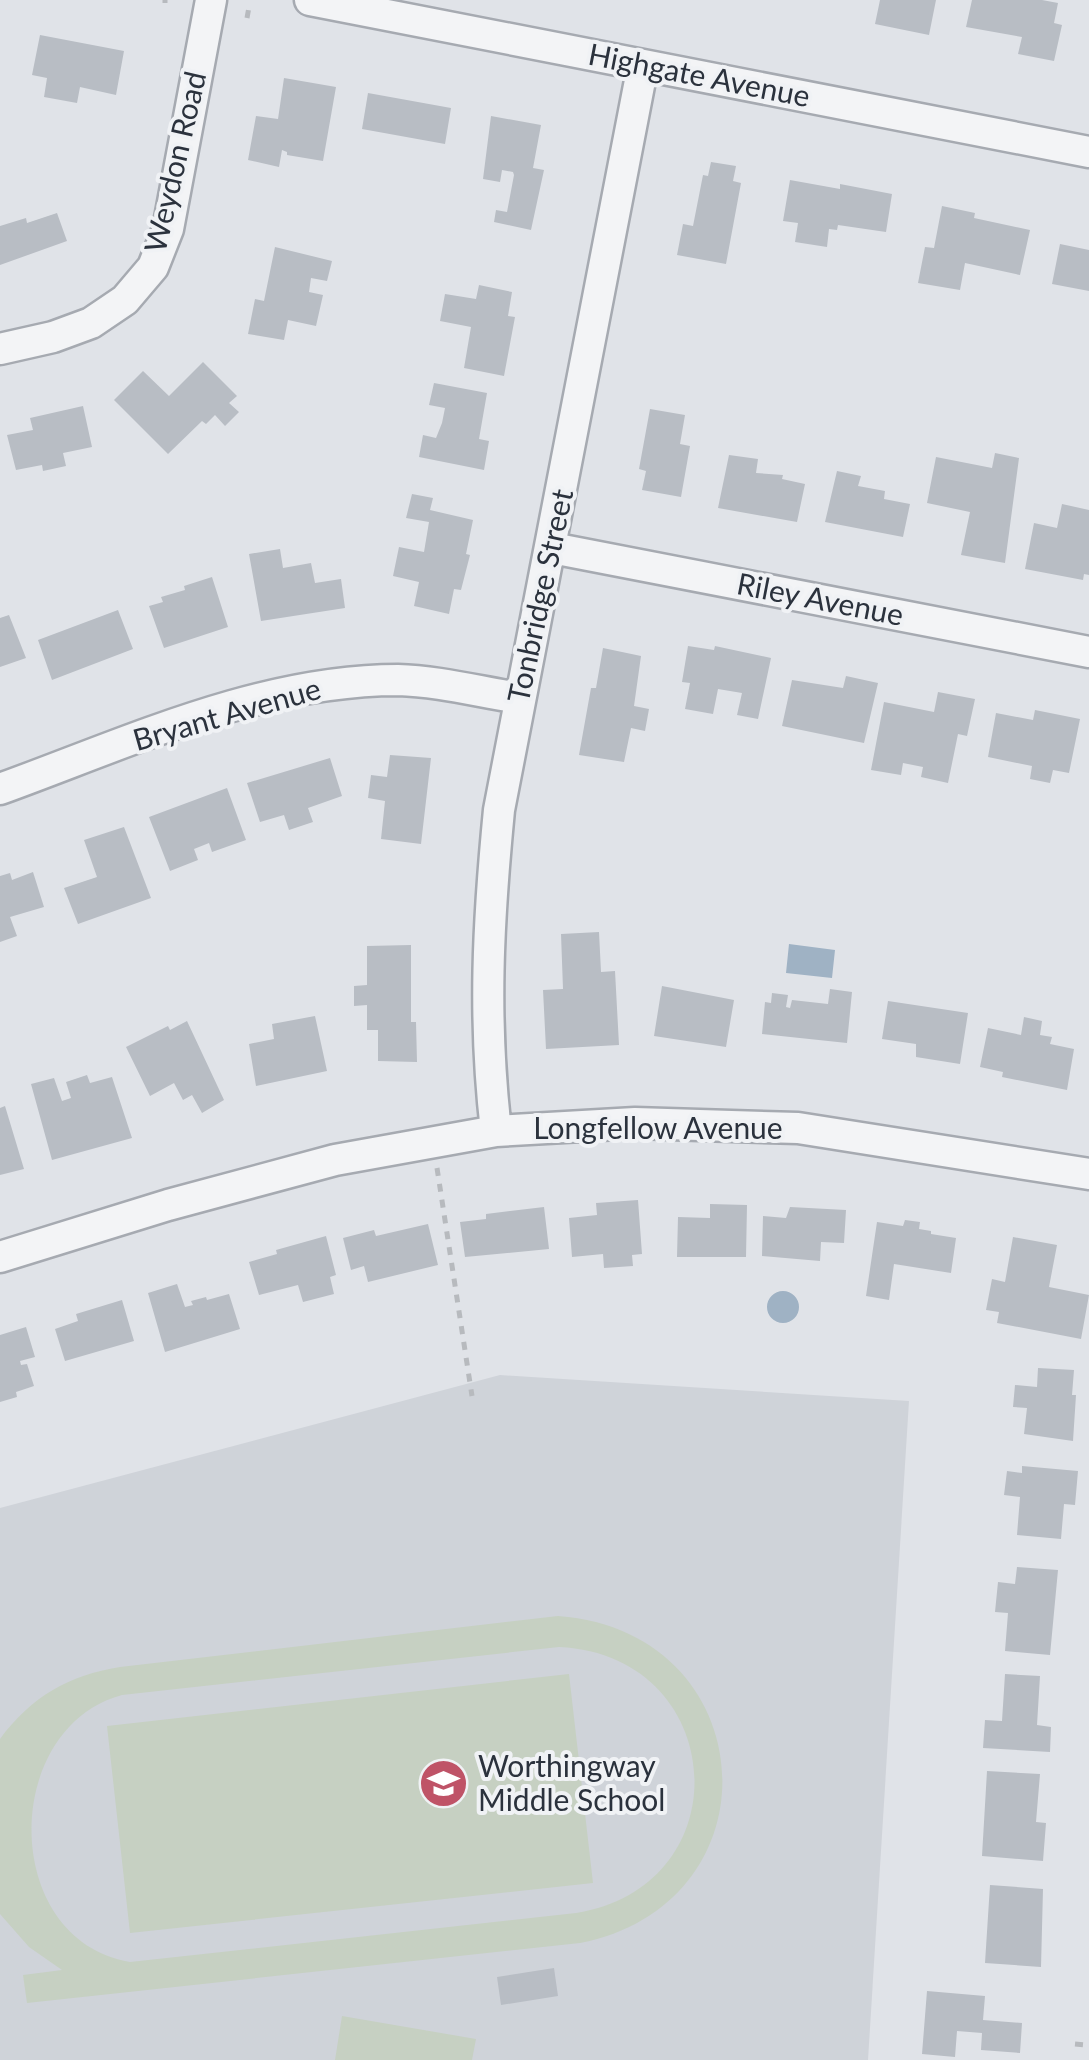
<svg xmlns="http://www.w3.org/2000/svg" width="1089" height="2060" viewBox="0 0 1089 2060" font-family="Lato,sans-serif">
<rect width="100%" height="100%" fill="#e0e3e8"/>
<path fill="#cfd3d9" d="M500,1375L909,1401L868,2060H0V1508Z"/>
<path fill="#c6d0c2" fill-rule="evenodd" d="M558,1616C764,1631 782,1903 580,1943L27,2003L23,1975L62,1970L29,1947L0,1914V1739C31,1697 69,1675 120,1667ZM559,1647C729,1655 744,1886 576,1913L130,1962C0,1940 0,1728 122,1695Z
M569,1674L593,1883L130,1933L107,1726Z
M342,2016L476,2039L472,2060H335Z"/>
<path fill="#9fb2c4" d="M789,944L835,950L832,978L786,973Z
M767 1307a16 16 0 1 1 32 0a16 16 0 1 1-32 0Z"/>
<path fill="#b8bdc4" d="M880,0H936L929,35L875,24Z
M972,0H1042L1058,3L1054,23L1062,25L1054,61L1018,54L1022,37L966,27Z
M40,35L124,51L116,95L80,87L77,103L44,97L47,78L32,75Z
M284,78L336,87L323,161L287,155V152L282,150L279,167L248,160L256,116L278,119Z
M368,93L451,108L445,144L362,129Z
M491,116L541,125L533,168L544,170L531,230L494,222L496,210L507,212L514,175L513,172L502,170L500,182L483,179Z
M711,162L736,166L733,181L741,183L726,264L677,255L683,224L693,226L703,175L708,176Z
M790,180L840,189V184L892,194L886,232L838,225L837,230L829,229L827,247L795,242L798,223L783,221Z
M942,206L975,213L974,218L1030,230L1020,275L965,263L960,290L918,283L925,247L934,248Z
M57,213L67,241L0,265V226L26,218L27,223Z
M1060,244L1089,250V291L1052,284Z
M275,247L332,261L327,281L311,278L309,292L323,295L316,326L288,320L284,340L248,334L255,299L264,301Z
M479,285L512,292L508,316L515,317L504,376L464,368L471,327L440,321L445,294L476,299Z
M203,362L237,396L229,403L239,412L225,426L215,415L206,424L202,421L168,454L114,400L143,371L169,396Z
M434,383L487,393L479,439L489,441L484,470L419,457L423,435L436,438L442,423L445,408L429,405Z
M83,406L92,447L63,453L66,466L43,471L42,465L16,470L7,435L33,430L30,418Z
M650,409L685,415L680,444L690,446L681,497L642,490L646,471L639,469Z
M995,453L1019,458L1005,563L961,555L970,512L927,503L936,457L992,468Z
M729,455L758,459L756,473L783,475L782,479L805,484L797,522L718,508Z
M837,471L861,476L858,486L885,491L884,499L910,504L903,537L825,522Z
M412,494L433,498L430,510L473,520L466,554L470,555L461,590L454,589L449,614L414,606L419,582L393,576L399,547L424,552L429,522L406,518Z
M1062,504L1089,510V575L1084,574L1083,580L1025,569L1034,523L1057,528Z
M280,549L283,568L311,563L315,583L341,579L345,608L261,621L249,554Z
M212,577L228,627L164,648L149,606L163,602L161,597L185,590L184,586Z
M118,610L133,649L52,680L38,640Z
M9,615L26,658L0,667V618Z
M688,646L714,650L715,646L771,658L758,719L737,715L742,693L718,689L713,714L685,709L690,683L682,682Z
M603,648L641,656L634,706L649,709L645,731L631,728L624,762L579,755L591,688H596Z
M846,676L878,683L864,743L782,726L792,680L843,688Z
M938,692L975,699L967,736L958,734L948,783L921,777L923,767L903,763L901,775L871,770L884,702L934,712Z
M1035,710L1080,719L1069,773L1053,770L1050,783L1030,779L1032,766L988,757L996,713L1033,720Z
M390,755L431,758L421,844L381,839L385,801L368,798L371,775L387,777Z
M330,758L342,796L308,808L313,822L289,830L284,815L260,822L247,783Z
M227,788L246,840L212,852L209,843L194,849L198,860L170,871L149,817Z
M124,827L151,898L78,924L64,888L97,877L84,840Z
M33,872L44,907L10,917L17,936L0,942V876L10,873L12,880Z
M599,932L601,972L615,971L619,1045L546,1049L543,990L563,989L561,934Z
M411,945V1022H416L417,1062L378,1061V1030H367V1005L354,1006V986L367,985V946Z
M662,986L734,1000L726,1047L654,1036Z
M830,989L852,992L847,1043L762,1034L765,1002L771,1003L772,993L788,995L786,1007L790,1008L792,1000L828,1004Z
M888,1001L968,1013L960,1064L916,1057V1044L882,1039Z
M315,1016L327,1071L256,1086L249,1044L274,1039L272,1024Z
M1024,1017L1042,1021L1040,1035L1052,1037L1050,1044L1074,1049L1067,1090L1002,1077L1003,1072L980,1067L988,1028L1021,1035Z
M187,1021L224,1100L202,1113L192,1095L183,1100L174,1083L150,1096L126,1047L168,1026L170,1030Z
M87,1075L90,1083L112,1077L132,1138L52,1160L31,1084L54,1078L62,1101L71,1098L66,1082Z
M5,1106L24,1169L0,1175V1108Z
M638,1200L642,1254L632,1255L633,1266L604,1268L603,1254L572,1257L569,1218L597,1215L596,1203Z
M710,1204L747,1205L746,1257H677L678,1217L710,1218Z
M544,1207L549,1249L465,1257L460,1222L486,1219V1214Z
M790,1207L846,1210L844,1243L821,1242L820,1261L762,1256L763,1216L786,1218Z
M905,1220L920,1222L919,1229L931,1231V1234L956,1238L951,1273L894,1264L889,1300L866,1296L877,1222L903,1226Z
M428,1224L438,1265L368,1282L364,1266L351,1270L343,1238L374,1230L376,1236Z
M326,1236L336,1275L330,1277L334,1294L303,1302L298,1285L259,1295L249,1262L277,1254L276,1250Z
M1013,1237L1057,1245L1049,1287L1089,1295L1081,1339L997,1323L999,1312L986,1310L992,1279L1005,1282Z
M177,1284L185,1307L193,1305L191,1301L206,1297L207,1300L229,1294L240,1329L165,1352L148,1293Z
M122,1300L134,1341L65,1361L55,1329L78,1321L76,1314Z
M26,1327L35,1357L20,1361L21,1365L27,1364L34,1386L16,1392L17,1397L0,1402V1335Z
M1038,1368L1074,1370L1072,1395H1076L1073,1441L1024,1434L1027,1408L1013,1407L1015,1385L1037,1387Z
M1022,1466L1078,1471L1075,1505L1064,1504L1061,1539L1017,1535L1020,1497L1004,1495L1007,1471L1022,1473Z
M1017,1567L1058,1570L1050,1655L1005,1651L1008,1613L995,1612L998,1582L1015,1584Z
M1005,1674L1040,1676L1037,1725L1051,1727L1050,1752L983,1748L985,1720L1002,1721Z
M987,1771L1040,1774L1036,1822L1046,1823L1043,1861L982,1856Z
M990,1885L1043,1889L1041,1967L985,1963Z
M554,1968L558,1996L501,2005L497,1977Z
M927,1991L985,1996L983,2020L1022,2023L1020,2053L981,2050L982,2033L957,2031L955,2057L922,2054Z"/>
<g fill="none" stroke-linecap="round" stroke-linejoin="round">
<defs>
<path id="minor" d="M310,0L1089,152
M0,349L53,337L91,323L125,300L153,267L168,229L211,0
M552,548L1089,652
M0,789C127,743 260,680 398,680C438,681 480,692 519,698
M496,1131C483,1019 488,923 499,810L643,65
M0,1257L168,1205L335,1160L496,1131L635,1123L798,1128L1089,1174"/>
</defs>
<use href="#minor" stroke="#a6aab1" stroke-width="35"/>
<path stroke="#b7babe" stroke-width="5" stroke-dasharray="8 8" stroke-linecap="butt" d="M165,3V0
M247,18L249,7
M437,1168L472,1396
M1075,2044L1086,2045"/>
<use href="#minor" stroke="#f3f4f6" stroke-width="30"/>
</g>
<defs>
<symbol id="school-disc" viewBox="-11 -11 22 22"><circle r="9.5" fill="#bf5367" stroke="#f0f2f5"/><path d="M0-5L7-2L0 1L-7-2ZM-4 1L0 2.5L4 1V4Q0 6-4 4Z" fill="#fff"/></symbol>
</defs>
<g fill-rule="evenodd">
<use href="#school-disc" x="416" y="1756" width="55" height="55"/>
</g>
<g text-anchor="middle" stroke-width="8" stroke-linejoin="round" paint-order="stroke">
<g font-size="30" fill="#2b323d" stroke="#f0f2f5">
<text transform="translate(699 76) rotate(11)" y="10">Highgate Avenue</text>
<text transform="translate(176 162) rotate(-77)" y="10">Weydon Road</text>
<text transform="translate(541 596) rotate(-78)" y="10">Tonbridge Street</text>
<text transform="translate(820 600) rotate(11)" y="10">Riley Avenue</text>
<text transform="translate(227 715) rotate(-16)" y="10">Bryant Avenue</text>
<text x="658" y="1139">Longfellow Avenue</text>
</g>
<g font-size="30" fill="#2b323d" stroke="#f0f2f5" text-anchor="start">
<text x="478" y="1777">Worthingway<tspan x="478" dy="34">Middle School</tspan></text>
</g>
</g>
</svg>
